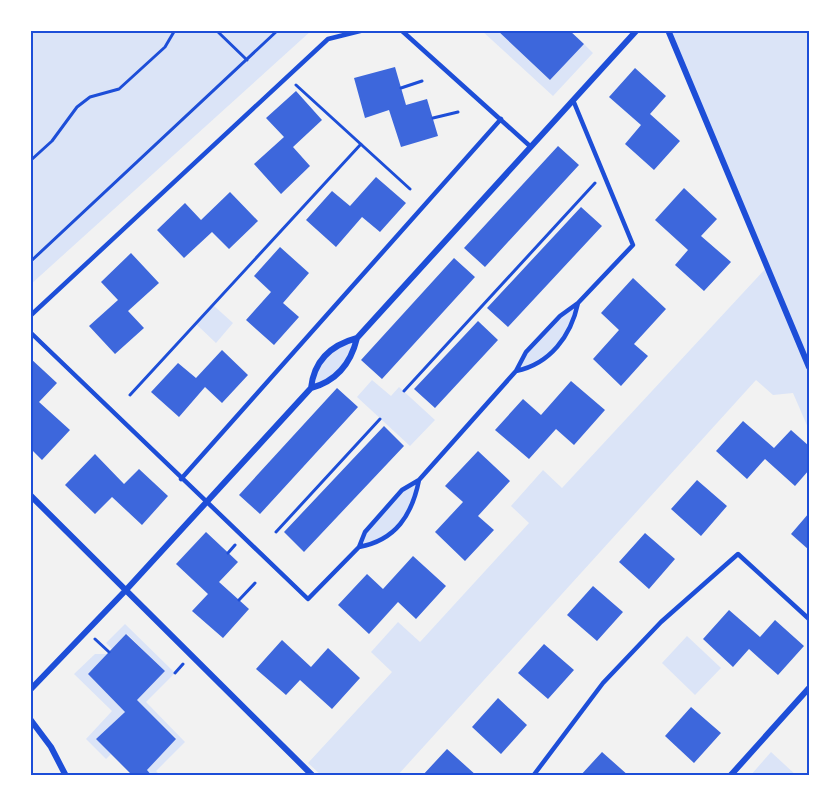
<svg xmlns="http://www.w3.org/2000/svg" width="839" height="806" viewBox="0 0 839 806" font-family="'Fira Sans',sans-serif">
<rect width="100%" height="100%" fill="#f2f2f2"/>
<path fill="#dbe4f7" d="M30,30H312L30,285Z
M481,30H497L550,80L584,44L593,53L553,96Z
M668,30H809V430L793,393L773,395L756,380L397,776H322L308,763L392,672L371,652L398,622L420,642L529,523L511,506L543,470L562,488L767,267Z
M578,303C570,342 550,355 516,371C531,344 553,321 578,303Z
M213,305L233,323L216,343L196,324Z
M357,338L342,370L311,388L325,355Z
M372,380L391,396L399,387L435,420L410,446L357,397Z
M419,480C408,523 399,530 359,547C371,520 395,495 419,480Z
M125,624L175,673L146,702L185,742L156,771L161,776H152L147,770L176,738L137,700L165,671L127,634L112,649L106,643Z
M687,636L721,668L695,695L662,663Z
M95,654H108L88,674L125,712L97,739L111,754L106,759L86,739L112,711L74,674Z
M771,752L797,776H750Z"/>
<path fill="#3d67dc" d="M497,30H569L584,44L550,80Z
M395,67L406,105L427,99L438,136L401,147L389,110L365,118L354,78Z
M635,68L666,96L650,114L680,141L654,170L625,144L641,125L609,97Z
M296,91L322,120L293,147L310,166L281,194L254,164L284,137L266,118Z
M558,146L579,165L485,267L464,248Z
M376,177L406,203L380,232L362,217L336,247L306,220L332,191L350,206Z
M684,188L717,219L701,236L731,262L704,291L675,265L688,250L655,220Z
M230,192L258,221L229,249L212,232L184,258L157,230L185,203L201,220Z
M581,207L602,226L508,327L487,308Z
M280,247L309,273L283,303L299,317L274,345L246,320L271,292L254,276Z
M131,253L159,283L128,311L144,328L115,354L89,326L118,300L101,282Z
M454,258L475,277L382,379L361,360Z
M633,278L666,309L634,344L648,356L621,386L593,359L619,330L601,313Z
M478,321L498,340L435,408L414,389Z
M222,350L248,375L222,403L205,387L179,417L151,392L178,363L196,378Z
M30,358L57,383L39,402L70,430L42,460L30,448Z
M571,381L605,410L574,445L556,429L529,459L495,430L523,399L541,415Z
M337,388L358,407L260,514L239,495Z
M743,421L774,448L791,430L809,446V470L795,486L765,459L747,479L716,451Z
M384,426L404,446L304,552L284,532Z
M478,451L510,481L478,516L494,530L465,561L435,532L463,502L445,486Z
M95,454L124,484L139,469L168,496L142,525L112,497L95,514L65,485Z
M697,480L727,506L701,536L671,509Z
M809,513V550L791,534Z
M206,532L238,562L219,582L249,609L223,638L192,611L208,594L176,564Z
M645,533L675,559L649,589L619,562Z
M413,556L446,586L416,619L398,602L369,634L338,605L367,574L383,589Z
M593,586L623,612L597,641L567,615Z
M729,610L760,637L775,620L804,646L778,675L749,649L733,667L703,639Z
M126,634L165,671L137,700L176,739L147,770L152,776H133L96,739L125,712L88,674Z
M282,640L311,667L328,648L360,678L332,709L300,680L286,695L256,669Z
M544,644L574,670L548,699L518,673Z
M498,698L527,725L501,754L472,727Z
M691,707L721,733L694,763L665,736Z
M447,749L477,776H422Z
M602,752L629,776H580Z"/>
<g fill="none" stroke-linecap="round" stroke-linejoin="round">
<path stroke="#1d4ed8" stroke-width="3" d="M216,30L247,60
M296,85L410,189
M401,88L422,81
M433,118L458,112
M30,161L52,141L77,107L90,97L119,89L165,47L175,30
M30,262L278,30
M404,391L595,183
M130,395L361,144
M276,532L380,419
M228,553L235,545
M239,600L255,583
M95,639L109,652
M175,673L183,664"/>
<path stroke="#1d4ed8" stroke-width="4.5" d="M401,30L531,147
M573,100L633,245L578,303L560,316L526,352L516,371C550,364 571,336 578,303
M30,316L328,39L364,30
M30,332L308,599L359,547L365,532L402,490L419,480C412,515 396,540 359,547
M181,479L501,119
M419,480L516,371
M533,776L603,683L661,622L738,554L809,619"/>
<path stroke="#1d4ed8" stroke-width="6" d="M668,30L809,367
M357,338C351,363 337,381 311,388C314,361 331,345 357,338L637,30
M30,495L313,776
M30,690L126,590L311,388
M30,719L51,747L66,776
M730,776L809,688"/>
</g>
<rect width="839" height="806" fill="none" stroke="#ffffff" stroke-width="63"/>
<rect x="32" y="32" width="776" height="742" fill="none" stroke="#1d4ed8" stroke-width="2"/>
</svg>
